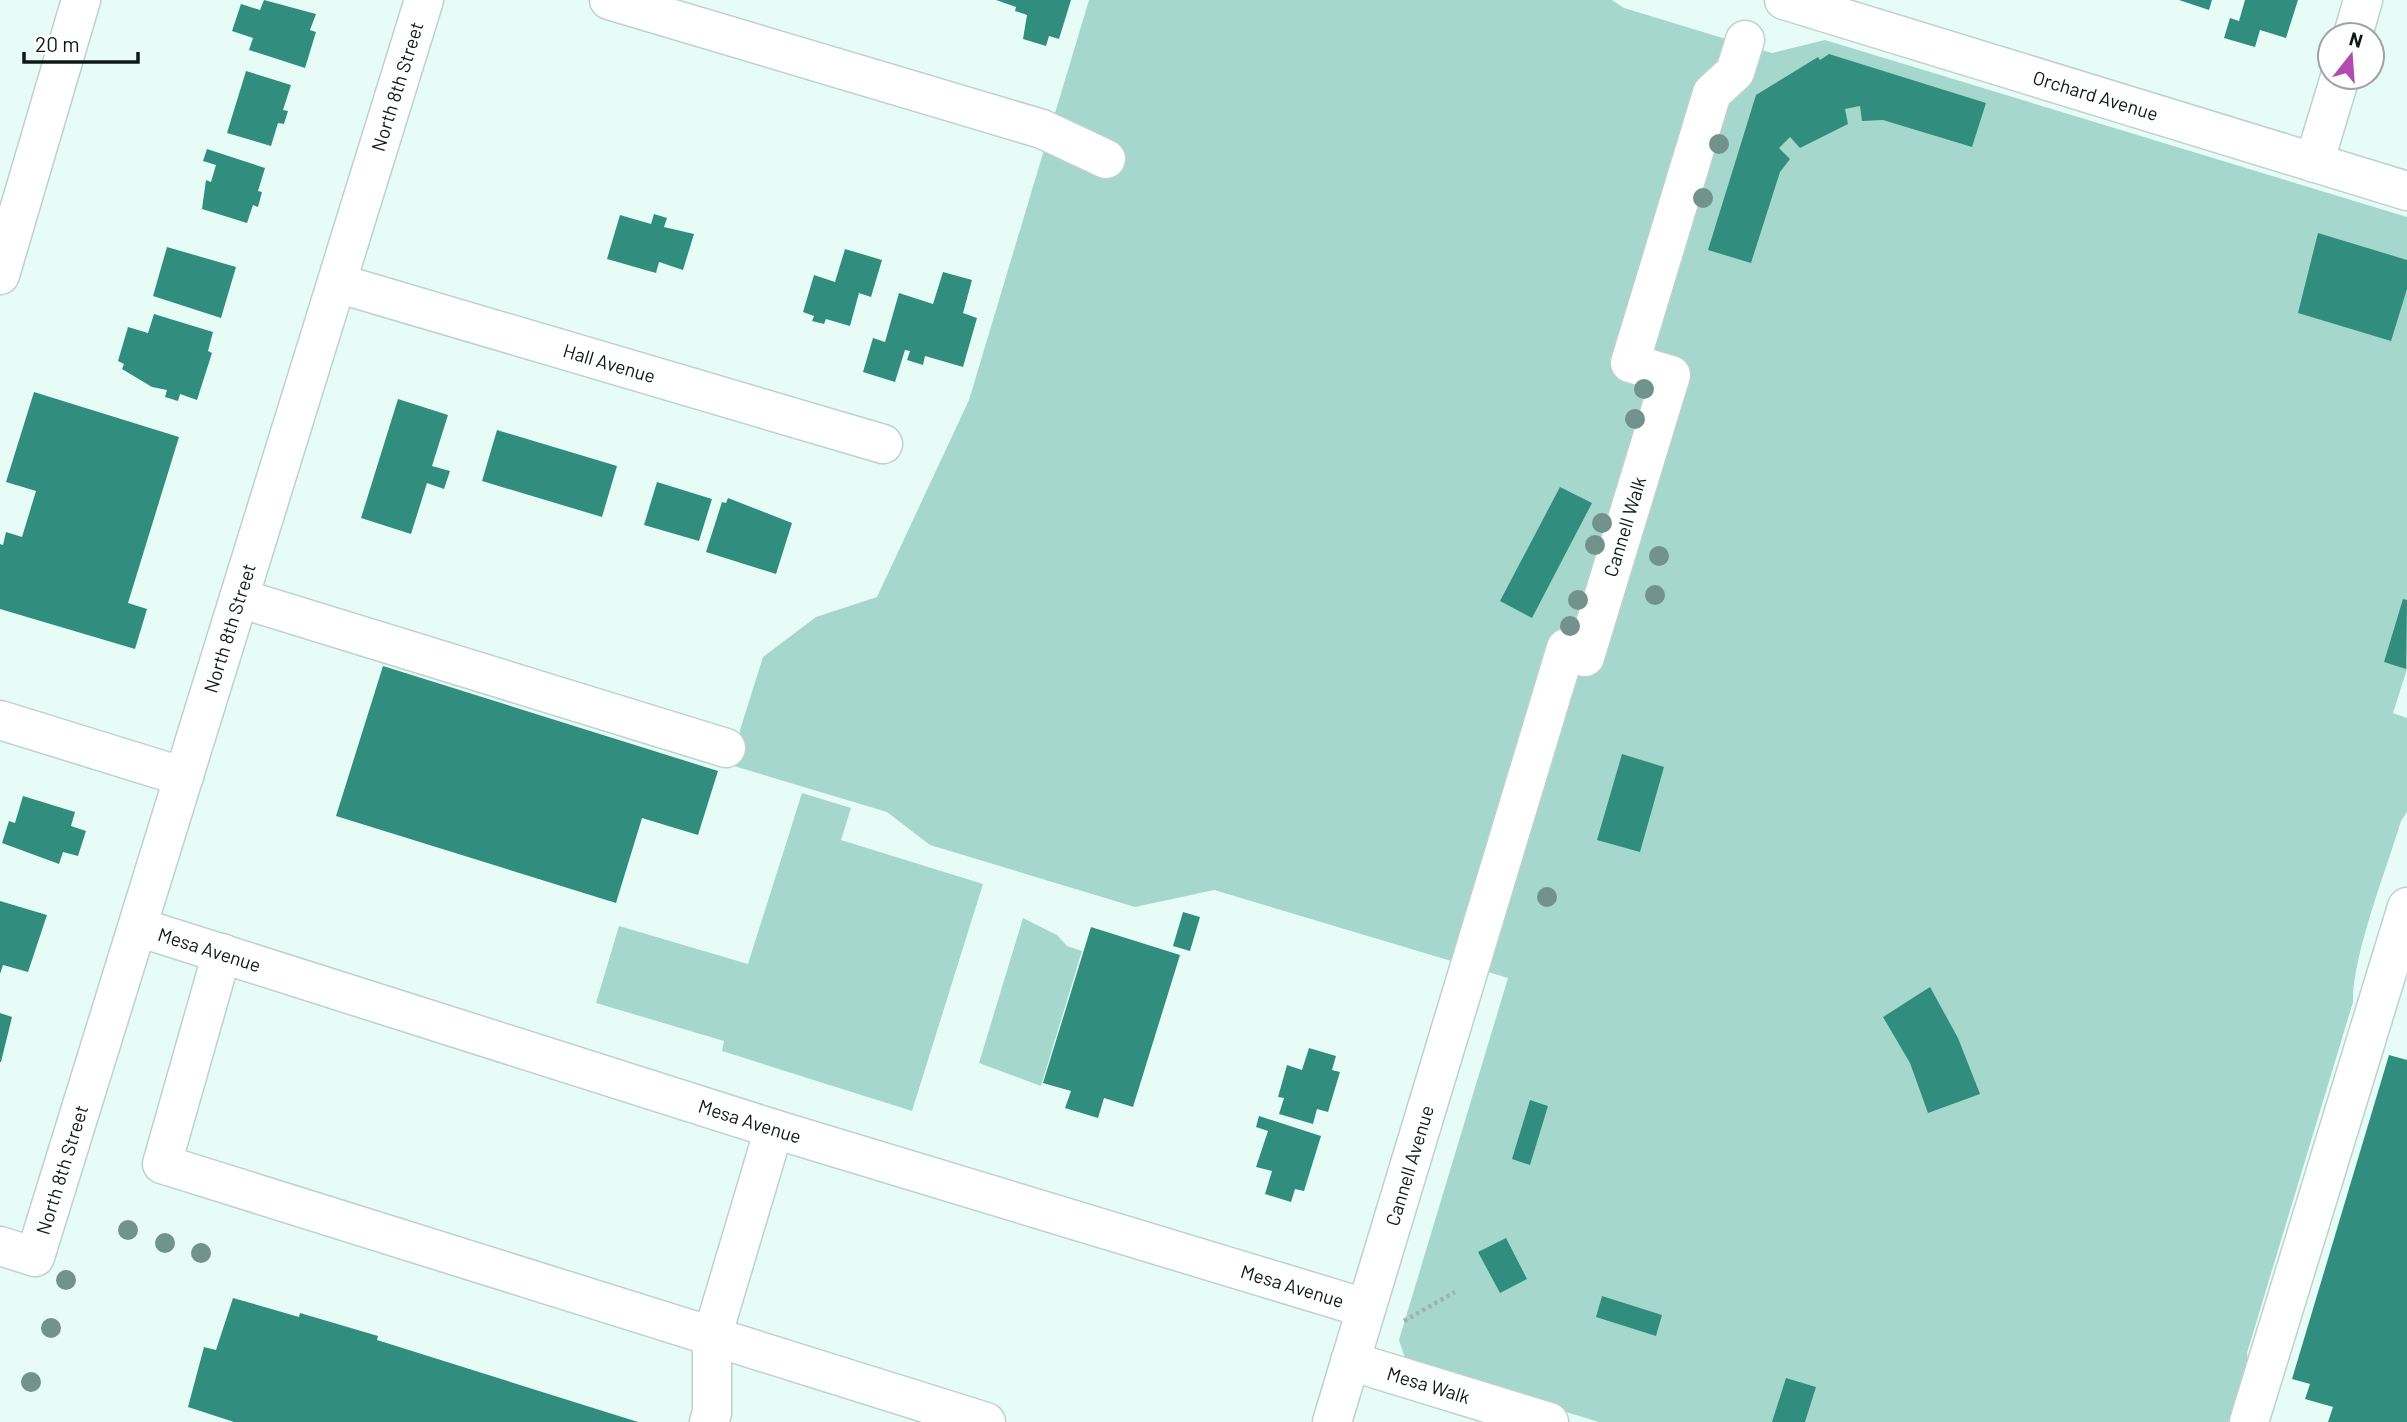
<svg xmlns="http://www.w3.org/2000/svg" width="2407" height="1422" viewBox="0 0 2407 1422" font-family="Barlow,sans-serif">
<rect width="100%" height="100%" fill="#e7fcf7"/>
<path fill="#a5d7cc" d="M1089,0H1612L1624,8L1772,53L1825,40L2407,217V669L2393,713L2407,718V812L2401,821C2387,868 2352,956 2353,1002L2247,1353L2249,1368L2232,1422H1599L1407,1364L1399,1340L1508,978L1214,890L1135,907L930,845L887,812L734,766L741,748L740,730L763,657L816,617L877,597L969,400Z
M802,793L851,808L841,840L983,884L912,1111L722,1051L724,1041L596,1003L619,926L748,964Z
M1023,918L1057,935L1067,946L1082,951L1041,1086L979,1063Z"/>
<path fill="#318e7f" d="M264,0L316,14L310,30L316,32L305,68L249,50L253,38L232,31L241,4L260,10Z
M996,0H1071L1059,39L1049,36L1046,46L1023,39L1027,15L1015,11L1016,7Z
M2179,0H2212L2209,10Z
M2245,0H2298L2286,38L2260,30L2255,47L2224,38L2230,18L2239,21Z
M1829,54L1986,103L1972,147L1883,120L1862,121L1860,106L1845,109L1848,124L1800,148L1790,137L1779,148L1790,159L1780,172L1751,263L1708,250L1756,95L1818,57L1820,60Z
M246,71L291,85L283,110L288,111L284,124L278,123L271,146L227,133Z
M207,149L265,168L258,191L262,192L258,207L253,205L247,223L202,209L206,180L211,182L216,165L203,161Z
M654,214L667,218L664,227L694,234L683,270L659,262L656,273L607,259L620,215L651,224Z
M2318,233L2407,260V289L2391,341L2298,313Z
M167,247L236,267L221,318L153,296Z
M845,249L882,260L871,297L859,293L850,326L826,319L824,324L812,321L814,316L803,312L814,275L835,282Z
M943,272L972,280L963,313L977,318L963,367L925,356L923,365L907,360L910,351L905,350L895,382L863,372L873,338L885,342L899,293L933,304Z
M154,314L213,332L208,351L212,353L197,400L180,394L178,401L165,397L167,390L152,387L122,369L124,364L118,361L128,327L148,333Z
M34,392L179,437L128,603L147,609L135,649L0,609V544L3,545L6,532L22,537L36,491L6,482Z
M398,399L448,415L432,466L450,471L444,489L427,483L411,534L361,518Z
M497,430L617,466L602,517L482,481Z
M657,482L712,499L699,541L644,525Z
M1560,487L1592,503L1532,618L1500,601Z
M728,498L792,523L776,574L706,552L722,502L726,503Z
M2403,599L2407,600L2406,669L2384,662Z
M383,666L718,771L698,835L642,818L616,903L336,816Z
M1622,754L1664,767L1640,852L1597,840Z
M23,796L75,812L71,826L86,831L78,856L63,852L59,864L2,843L9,821L15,823Z
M0,901L47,915L28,972L3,965L0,974Z
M1183,912L1200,917L1190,951L1173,946Z
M1091,927L1180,955L1133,1107L1104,1098L1098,1118L1065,1108L1071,1091L1043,1083Z
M1930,987L1958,1038L1980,1094L1928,1113L1910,1063L1883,1017Z
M0,1013L12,1017L1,1062H0Z
M1309,1048L1336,1056L1332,1070L1340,1072L1328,1112L1317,1109L1313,1124L1279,1114L1284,1098L1278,1097L1287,1065L1302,1070Z
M2389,1055L2407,1060V1422H2328L2333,1407L2305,1399L2310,1384L2292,1379Z
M1530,1100L1548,1106L1530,1165L1512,1159Z
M1259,1116L1321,1136L1304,1191L1295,1189L1291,1202L1265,1194L1272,1171L1256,1167L1268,1131L1256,1127Z
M1506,1238L1527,1279L1500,1293L1478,1252Z
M1602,1296L1662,1315L1656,1336L1596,1317Z
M233,1298L299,1317L300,1313L378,1336L377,1340L638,1422H234L188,1407L204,1347L216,1350Z
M1786,1378L1816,1387L1805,1422H1772Z"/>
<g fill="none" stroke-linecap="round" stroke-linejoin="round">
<defs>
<g id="minor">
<path d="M609,0L1042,129L1106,159"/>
<path id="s1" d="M1784,0L2407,191"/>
<path d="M2353,35L2363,0"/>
<path d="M2314,163L2340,77"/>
<path d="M0,275L81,0"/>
<path id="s2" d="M337,283L883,444"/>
<path d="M239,598L726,748"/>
<path d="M0,720L184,777"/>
<path id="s3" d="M138,927L774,1129L1365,1308"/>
<path d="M222,953L162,1164L986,1422"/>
<path id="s4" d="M0,1246L35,1257L424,0"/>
<path id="s5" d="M1350,1361L1549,1422"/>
<path d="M709,1422L712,1413V1337L774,1129"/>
<path id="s6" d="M1332,1422L1566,648L1585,657L1671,375L1630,363L1712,93L1735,72L1745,40"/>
<path d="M2249,1422L2407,907"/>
</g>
</defs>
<use href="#minor" stroke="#bdd2cd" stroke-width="41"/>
<path stroke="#a1b2ae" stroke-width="4.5" stroke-dasharray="3.5 3.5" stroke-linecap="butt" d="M1404,1321L1455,1292"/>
<use href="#minor" stroke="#fff" stroke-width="38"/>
</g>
<g fill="#72928c">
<circle cx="1719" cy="144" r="10"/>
<circle cx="1703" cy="198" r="10"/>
<circle cx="1644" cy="389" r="10"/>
<circle cx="1635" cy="419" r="10"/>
<circle cx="1602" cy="523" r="10"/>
<circle cx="1595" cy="545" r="10"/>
<circle cx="1659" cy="556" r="10"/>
<circle cx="1655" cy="595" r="10"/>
<circle cx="1578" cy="600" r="10"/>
<circle cx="1570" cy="626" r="10"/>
<circle cx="1547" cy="897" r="10"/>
<circle cx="128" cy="1230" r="10"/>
<circle cx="165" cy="1243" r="10"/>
<circle cx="201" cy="1253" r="10"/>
<circle cx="66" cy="1280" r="10"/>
<circle cx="51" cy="1328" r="10"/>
<circle cx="31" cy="1382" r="10"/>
</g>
<g text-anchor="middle" stroke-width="5" stroke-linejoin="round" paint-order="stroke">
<g font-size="19" fill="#101816" stroke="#fff">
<text dy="7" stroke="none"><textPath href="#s4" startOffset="1262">North 8th Street</textPath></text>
<text dy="7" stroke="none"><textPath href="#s1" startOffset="326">Orchard Avenue</textPath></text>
<text dy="7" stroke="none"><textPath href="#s2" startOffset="284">Hall Avenue</textPath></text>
<text dy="7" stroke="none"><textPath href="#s6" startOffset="966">Cannell Walk</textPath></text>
<text dy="7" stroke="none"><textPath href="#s4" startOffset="695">North 8th Street</textPath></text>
<text dy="7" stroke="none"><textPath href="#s3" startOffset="75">Mesa Avenue</textPath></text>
<text dy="7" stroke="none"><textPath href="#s3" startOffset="642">Mesa Avenue</textPath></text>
<text dy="7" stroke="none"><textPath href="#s6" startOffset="268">Cannell Avenue</textPath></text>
<text dy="7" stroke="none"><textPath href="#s4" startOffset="128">North 8th Street</textPath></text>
<text dy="7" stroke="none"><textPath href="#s3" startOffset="1209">Mesa Avenue</textPath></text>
<text dy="7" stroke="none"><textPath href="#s5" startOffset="82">Mesa Walk</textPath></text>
</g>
</g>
<g transform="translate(2351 56) rotate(17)"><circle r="33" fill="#ffffff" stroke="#9fa3a2" stroke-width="2"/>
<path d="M0-5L12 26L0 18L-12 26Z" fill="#b34bae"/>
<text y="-10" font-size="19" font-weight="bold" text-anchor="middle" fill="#101816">N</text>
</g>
<path d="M24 52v10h114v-10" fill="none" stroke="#101816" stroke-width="3.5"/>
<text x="35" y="52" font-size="21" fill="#101816" stroke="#ffffff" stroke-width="5" paint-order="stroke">20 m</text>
</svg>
